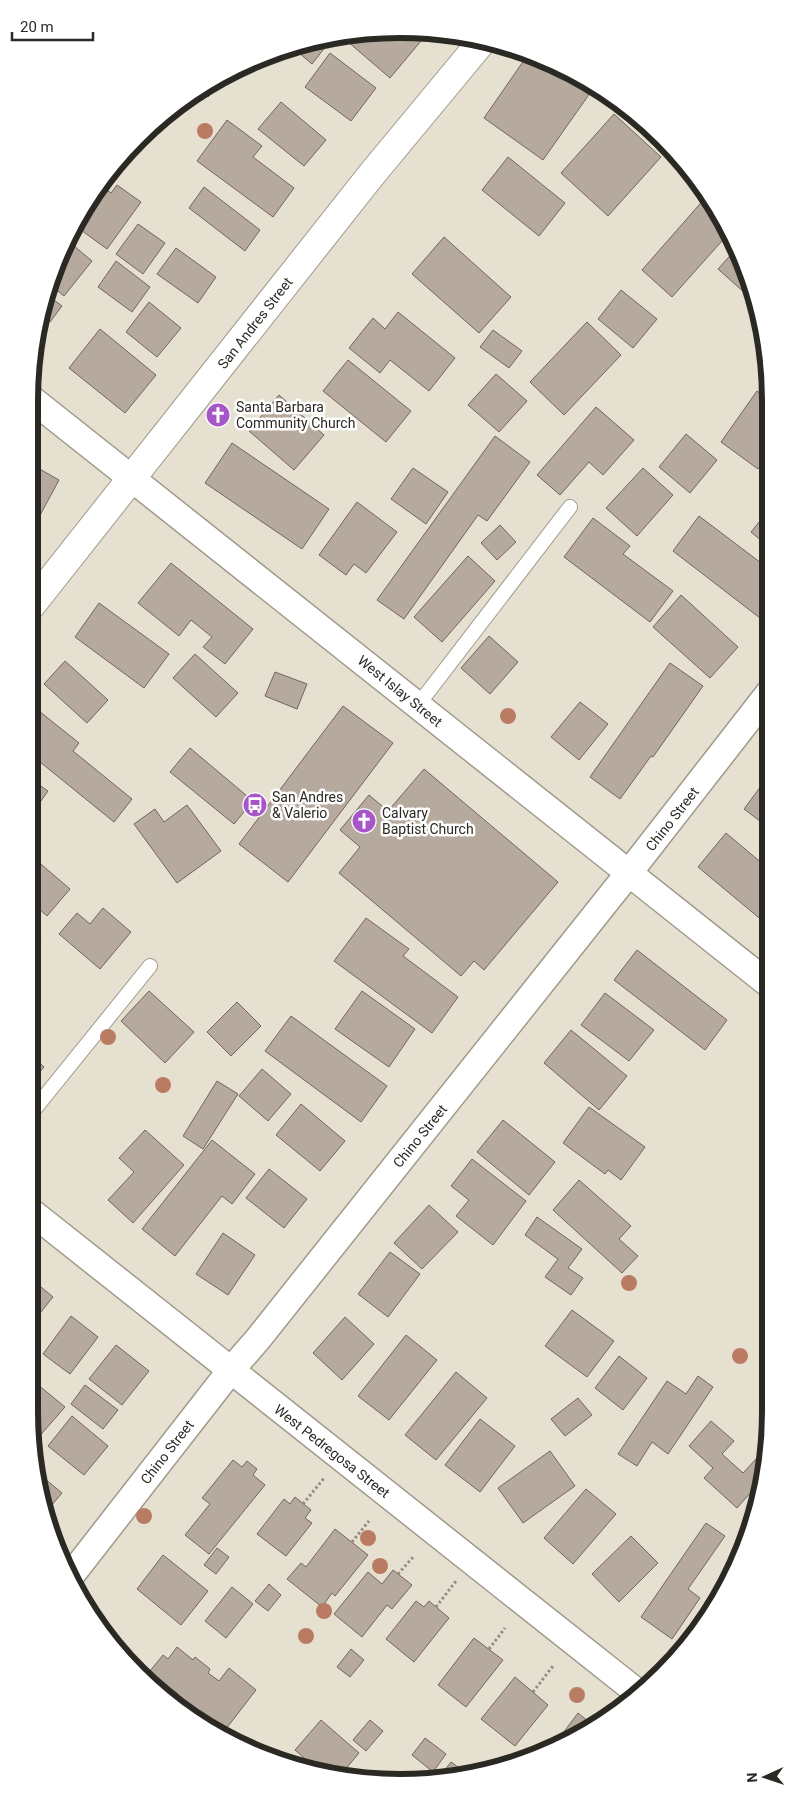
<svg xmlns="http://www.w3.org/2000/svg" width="800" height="1812" viewBox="0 0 800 1812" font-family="Roboto,sans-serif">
<rect width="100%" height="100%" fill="#e6e0d0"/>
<path fill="#b6a99d" stroke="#72665b" d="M376,30L410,31L421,41L390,78L340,35Z
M334,36L312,64L291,46L304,41Z
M330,53L376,88L351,121L305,87Z
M529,53L595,86L543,160L484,118Z
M234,68L208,97L200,89Z
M281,102L326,140L304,166L258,129Z
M614,114L661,157L608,216L561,173Z
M227,120L262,146L253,157L294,188L273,217L197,161Z
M508,157L565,203L539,236L482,190Z
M100,185L111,193L117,185L141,202L107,249L74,225L79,214Z
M204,187L260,230L245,251L189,208Z
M706,197L710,201L729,233L672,297L642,270Z
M138,224L165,243L143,274L116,254Z
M444,237L511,297L479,333L412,274Z
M67,240L92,261L64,296L48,283Z
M176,248L216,277L198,303L157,274Z
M737,248L743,258L751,289L746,294L718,269Z
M116,261L150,287L132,312L98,287Z
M621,290L657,319L633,348L598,319Z
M46,294L62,306L50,322L43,317Z
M149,302L181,328L157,357L126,332Z
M398,312L455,358L429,391L390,360L380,373L349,348L373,318L385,329Z
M587,322L621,355L564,415L530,382Z
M100,329L156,375L125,413L69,368Z
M493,330L522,351L509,368L480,347Z
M348,360L411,411L386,442L323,391Z
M496,374L527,401L499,432L468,405Z
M757,391L768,399V454L758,469L721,442Z
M279,395L324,435L294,470L249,431Z
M596,407L634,440L603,475L589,462L560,495L537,475Z
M686,434L717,460L690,493L659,467Z
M495,436L530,462L487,521L478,515L404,619L377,600Z
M232,443L329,509L302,549L205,483Z
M29,463L59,480L38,519L29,515Z
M413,468L448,492L426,524L391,499Z
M643,468L673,495L637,536L606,508Z
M357,502L397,532L366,573L354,564L346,575L319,555Z
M769,510V547L751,532Z
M699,516L769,569V607L760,618L673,551Z
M593,518L630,546L623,554L673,591L650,622L564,557Z
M500,525L516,542L497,560L481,543Z
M468,556L495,581L442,642L414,617Z
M171,563L253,629L225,664L203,647L212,637L191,620L179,636L138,603Z
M681,595L738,647L710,678L653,627Z
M99,603L169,654L144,688L75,637Z
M489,636L518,662L490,694L461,668Z
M195,654L238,693L216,717L173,678Z
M65,661L108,700L87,723L44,684Z
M670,663L703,686L653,757L651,756L620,799L590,777Z
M275,672L307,684L297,709L265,696Z
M580,702L608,724L579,760L551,737Z
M29,703L79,743L73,751L132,799L114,822L29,753Z
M343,706L393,743L288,882L239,844Z
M190,748L253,801L234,824L170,772Z
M424,769L558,882L484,970L474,961L461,976L339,873L360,847L340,830L369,795L388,811Z
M29,778L48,791L29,818Z
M764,782L769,786V828L744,809Z
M187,805L221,851L177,883L134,824L155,809L164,822Z
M726,833L770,870V927L698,867Z
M29,854L70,889L47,916L29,900Z
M103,908L131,932L100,969L59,934L77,913L90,924Z
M366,918L409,949L403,956L458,997L432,1033L334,961Z
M29,933L41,943L29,957Z
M637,950L727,1020L705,1050L614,980Z
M149,991L194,1032L165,1063L121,1021Z
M362,991L415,1029L389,1067L335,1029Z
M605,993L654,1030L629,1061L581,1025Z
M237,1002L261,1026L231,1056L207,1032Z
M291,1016L387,1086L361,1122L265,1051Z
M571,1030L627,1076L599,1110L544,1063Z
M29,1053L44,1067L29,1085Z
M262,1069L291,1094L268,1121L239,1096Z
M217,1081L238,1094L203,1149L183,1136Z
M301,1104L345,1141L320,1171L276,1135Z
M589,1107L645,1147L621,1180L608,1170L605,1174L563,1143Z
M503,1120L555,1162L529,1195L477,1152Z
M145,1130L184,1165L133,1223L108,1200L134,1172L119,1158Z
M212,1140L255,1174L232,1204L222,1196L175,1256L142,1229Z
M472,1159L526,1201L493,1245L456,1216L469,1200L451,1186Z
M269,1169L307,1199L284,1228L246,1198Z
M579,1180L631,1226L619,1239L638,1256L622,1273L553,1210Z
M429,1205L458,1232L422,1269L394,1243Z
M537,1217L582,1249L568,1268L583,1278L571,1295L545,1277L558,1259L525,1235Z
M223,1233L255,1255L228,1295L196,1274Z
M390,1252L420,1274L388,1317L358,1294Z
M29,1277L53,1297L29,1327Z
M572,1310L614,1341L587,1377L545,1346Z
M71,1316L98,1337L70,1374L43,1354Z
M345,1317L374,1344L342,1380L313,1353Z
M406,1335L437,1360L389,1420L358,1396Z
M116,1345L149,1371L122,1405L89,1379Z
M619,1356L647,1378L623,1410L595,1388Z
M456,1372L487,1398L436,1460L405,1435Z
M698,1376L713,1387L668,1454L652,1442L637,1466L618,1454L667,1381L686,1394Z
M37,1384L65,1407L37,1439L33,1435L29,1412V1394Z
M85,1385L118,1410L103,1429L71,1404Z
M578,1398L592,1415L565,1436L551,1419Z
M72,1416L108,1446L84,1475L48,1446Z
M480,1419L515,1446L480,1492L445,1465Z
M711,1421L734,1441L722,1454L743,1473L756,1459L763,1465L760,1482L737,1508L704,1478L713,1468L689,1446Z
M550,1451L575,1486L523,1523L498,1488Z
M233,1460L242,1467L247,1461L257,1469L253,1475L265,1485L209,1554L185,1535L210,1504L202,1498Z
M39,1474L62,1493L45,1513Z
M586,1489L616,1514L573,1564L544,1538Z
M295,1497L311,1510L305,1518L312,1523L286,1556L257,1534L284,1499L290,1504Z
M706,1523L725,1536L688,1589L700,1598L672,1639L641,1617Z
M335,1529L368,1555L335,1596L332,1593L322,1607L287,1579L301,1563L306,1567Z
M631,1536L658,1563L619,1602L592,1574Z
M217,1548L229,1557L216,1574L204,1565Z
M163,1555L208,1591L181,1625L137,1589Z
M393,1570L412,1585L392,1609L387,1605L362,1637L334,1614L368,1572L382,1584Z
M269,1584L281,1595L268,1611L255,1601Z
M232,1587L253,1604L226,1638L205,1621Z
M416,1601L424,1607L429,1601L449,1618L414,1662L386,1639Z
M474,1638L503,1660L466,1707L438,1685Z
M177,1647L193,1660L195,1657L210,1669L208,1673L219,1681L229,1668L256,1690L222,1734L175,1697L178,1694L150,1671L163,1655L168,1659Z
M351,1649L364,1660L350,1677L337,1667Z
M515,1677L548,1705L515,1746L481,1719Z
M578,1713L594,1726L585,1734L551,1749Z
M321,1720L359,1753L339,1777L323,1775L295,1750Z
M370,1720L383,1731L366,1751L353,1740Z
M425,1738L446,1754L433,1772L412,1755Z
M451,1762L469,1775L449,1780H437Z"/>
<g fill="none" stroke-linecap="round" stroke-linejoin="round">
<defs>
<path id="lane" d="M418,705L570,507
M29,1116L150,966"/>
<path id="street" d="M29,397L770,985
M29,1210L637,1692
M69,1578L231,1370L258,1339L628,874L769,693"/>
<path id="secondary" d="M29,608L372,174L483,40"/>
</defs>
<use href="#lane" stroke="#9f9a8b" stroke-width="16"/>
<use href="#street" stroke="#9f9a8b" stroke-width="29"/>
<use href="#secondary" stroke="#9f9a8b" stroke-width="30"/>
<path stroke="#918d82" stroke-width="3" stroke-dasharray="2.5 2.5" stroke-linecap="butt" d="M303,1504L325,1477
M352,1542L369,1521
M398,1574L414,1556
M436,1607L456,1581
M489,1649L505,1628
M533,1692L553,1666"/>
<use href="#lane" stroke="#fff" stroke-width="14"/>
<use href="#street" stroke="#fff" stroke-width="26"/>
<use href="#secondary" stroke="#fff" stroke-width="28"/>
</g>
<g fill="#b97c63">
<circle cx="205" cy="131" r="8"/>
<circle cx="508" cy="716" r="8"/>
<circle cx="108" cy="1037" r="8"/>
<circle cx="163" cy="1085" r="8"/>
<circle cx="629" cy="1283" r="8"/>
<circle cx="740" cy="1356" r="8"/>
<circle cx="144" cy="1516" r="8"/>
<circle cx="368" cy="1538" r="8"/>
<circle cx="380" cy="1566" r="8"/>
<circle cx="324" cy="1611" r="8"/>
<circle cx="306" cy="1636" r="8"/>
<circle cx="577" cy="1695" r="8"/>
</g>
<defs>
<symbol id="church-disc" viewBox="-11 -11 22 22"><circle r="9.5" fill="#a656c7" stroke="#fff"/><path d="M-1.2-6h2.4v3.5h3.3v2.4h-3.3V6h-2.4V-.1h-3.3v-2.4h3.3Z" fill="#fff"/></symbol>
<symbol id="bus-disc" viewBox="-11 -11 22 22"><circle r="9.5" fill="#a656c7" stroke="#fff"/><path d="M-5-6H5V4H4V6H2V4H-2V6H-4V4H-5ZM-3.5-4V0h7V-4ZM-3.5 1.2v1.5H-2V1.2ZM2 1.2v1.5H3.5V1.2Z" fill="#fff"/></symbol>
</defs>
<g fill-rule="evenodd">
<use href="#church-disc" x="204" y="401" width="28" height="28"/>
<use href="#bus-disc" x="241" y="791" width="28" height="28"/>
<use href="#church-disc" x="350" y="807" width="28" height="28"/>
</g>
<g text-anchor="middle" stroke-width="5" stroke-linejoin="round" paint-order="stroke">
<g font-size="14" fill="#2b2923" stroke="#fff">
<text transform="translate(255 323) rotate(-52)" y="5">San Andres Street</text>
<text transform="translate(400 691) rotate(39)" y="5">West Islay Street</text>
<text transform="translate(672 819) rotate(-52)" y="5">Chino Street</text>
<text transform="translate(420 1136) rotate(-51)" y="5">Chino Street</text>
<text transform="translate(332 1451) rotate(38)" y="5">West Pedregosa Street</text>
<text transform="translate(167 1452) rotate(-52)" y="5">Chino Street</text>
</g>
<g font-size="14" fill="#2b2923" stroke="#fff" text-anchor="start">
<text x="236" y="412">Santa Barbara<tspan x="236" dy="16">Community Church</tspan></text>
<text x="272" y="802">San Andres<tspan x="272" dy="16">&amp; Valerio</tspan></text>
<text x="382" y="818">Calvary<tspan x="382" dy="16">Baptist Church</tspan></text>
</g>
</g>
<path d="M0 0H800V1812H0ZM400 38H400A362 362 0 0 1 762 400V1412A362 362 0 0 1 400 1774H400A362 362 0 0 1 38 1412V400A362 362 0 0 1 400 38Z" fill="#fff" fill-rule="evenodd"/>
<path fill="none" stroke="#2b2923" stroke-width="6" d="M400 38H400A362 362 0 0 1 762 400V1412A362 362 0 0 1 400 1774H400A362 362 0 0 1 38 1412V400A362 362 0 0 1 400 38Z"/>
<g transform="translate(765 1777) rotate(267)" stroke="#ffffff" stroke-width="4" paint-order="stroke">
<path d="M0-4L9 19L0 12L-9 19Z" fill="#2b2923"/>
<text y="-8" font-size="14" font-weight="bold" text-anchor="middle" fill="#2b2923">N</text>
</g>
<path d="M12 32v8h81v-8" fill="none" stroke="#2b2923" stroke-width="2.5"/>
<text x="20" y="32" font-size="15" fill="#2b2923" stroke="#ffffff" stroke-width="4" paint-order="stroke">20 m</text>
</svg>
